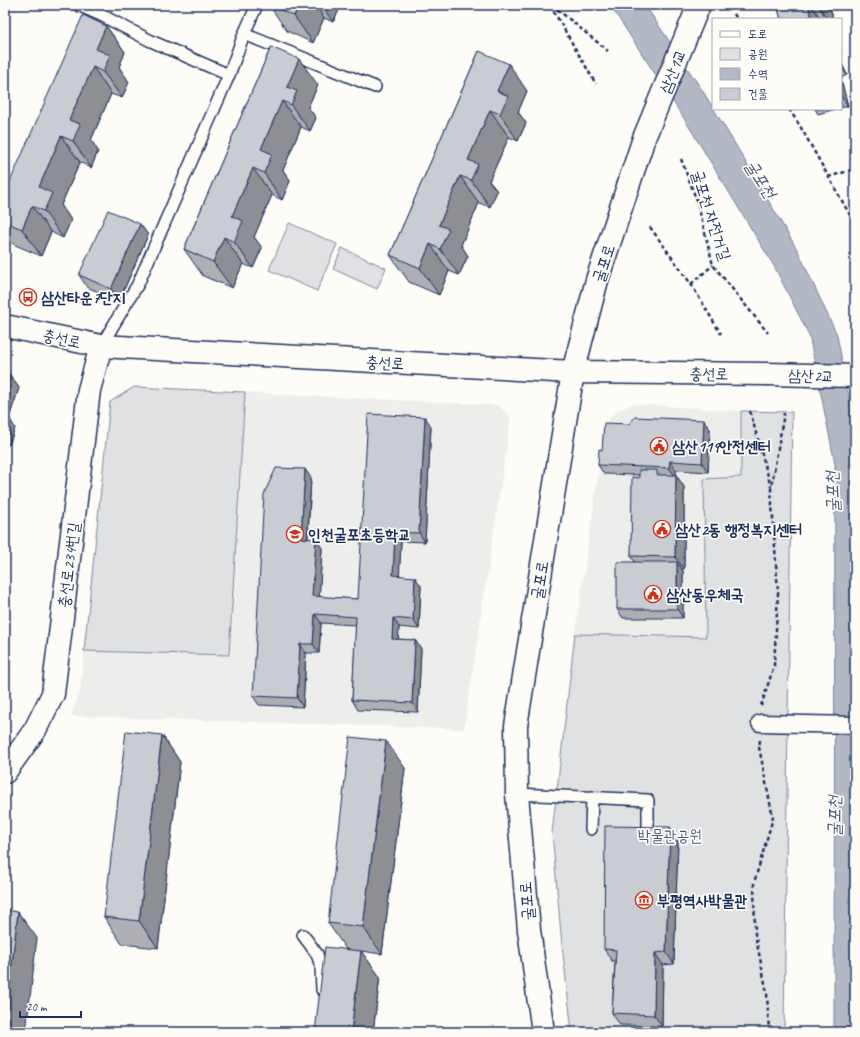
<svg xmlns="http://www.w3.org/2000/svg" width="860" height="1037" viewBox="0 0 860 1037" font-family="Caveat,'Poor Story',sans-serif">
<rect width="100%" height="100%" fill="#fdfcf7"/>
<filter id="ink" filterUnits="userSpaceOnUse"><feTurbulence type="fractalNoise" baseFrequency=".025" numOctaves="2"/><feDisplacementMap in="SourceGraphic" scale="8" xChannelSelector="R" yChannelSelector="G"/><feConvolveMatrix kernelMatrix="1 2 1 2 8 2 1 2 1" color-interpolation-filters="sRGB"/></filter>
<g filter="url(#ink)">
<path fill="#edeeec" d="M134,387L497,405L511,417L464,729L71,716L80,691L110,402Z
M633,404L741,411V477L704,479L706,637L575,634L606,422L618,410Z"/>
<path fill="#e0e1e3" stroke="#7e88a0" d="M289,223L337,244L317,291L269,270Z
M342,248L386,268L377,289L333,269Z
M134,387L245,392L229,655L84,651L110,402Z
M741,411L792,412L784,1032H572L562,945L552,833L575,634L706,637L704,479L741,477Z"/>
<path fill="#b3b8c5" stroke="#76819c" d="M610,5H645L704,93L735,144L798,251L837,335L855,429V1032H834L835,464L809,335L774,266L685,120Z"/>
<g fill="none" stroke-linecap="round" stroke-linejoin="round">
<defs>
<path id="service" d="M78,5L103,16L151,41L229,75L244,34L257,5
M244,34L375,87
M101,346L138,284L229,75
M517,794L648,800V829
M591,829L592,797
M303,935L317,954L321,967L322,990"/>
<path id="pedestrian" d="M760,723L855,725"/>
<path id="minor" d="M5,772L35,730L53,694L89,390L101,346"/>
<path id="tertiary" d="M5,326L101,346L573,372L767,374
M543,1032L529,930L517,794L516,726L573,372L597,280L644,138"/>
</defs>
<use href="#service" stroke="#1b2f5e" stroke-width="14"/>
<use href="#pedestrian" stroke="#1b2f5e" stroke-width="19"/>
<use href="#minor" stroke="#1b2f5e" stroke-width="25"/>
<use href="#tertiary" stroke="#1b2f5e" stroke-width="25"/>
<path stroke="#1b2f5e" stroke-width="2.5" stroke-dasharray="4 3" stroke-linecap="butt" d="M550,5L596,84
M552,5L608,51
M734,14L737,19
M789,109L800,126L855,224
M681,159L697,201L713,265L768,333
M828,177L855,169
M650,227L691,284L721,334
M691,284L713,265
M750,411L771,487
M761,706L774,666L778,593L771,489L784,413
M760,740L759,747L773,818L754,883L755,934L767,993L769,1032"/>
<use href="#service" stroke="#fdfcf7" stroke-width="11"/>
<use href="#pedestrian" stroke="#fdfcf7" stroke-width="16"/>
<use href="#minor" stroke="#fdfcf7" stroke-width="22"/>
<use href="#tertiary" stroke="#fdfcf7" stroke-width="22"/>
<defs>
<path id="tertiary-bridge" d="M644,138L699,5
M767,374L855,376"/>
</defs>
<use href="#tertiary-bridge" stroke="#1b2f5e" stroke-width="25" stroke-linecap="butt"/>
<use href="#tertiary-bridge" stroke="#fdfcf7" stroke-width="22"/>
</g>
<path fill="#adafb5" stroke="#1b2f5e" d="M269,5H341V6L333,22L324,18L313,43L287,31Z
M777,5H830L829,8L832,13V19H781Z
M106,26L125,52L119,67L129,82L122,98L111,94L91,140L98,151L91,168L80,162L61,205L71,220L63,238L51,232L41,256L13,244L5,232V193Z
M271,47L318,85L308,107L316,118L310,131L301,127L283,170L290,181L282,200L272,195L254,237L262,248L253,268L243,264L232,288L203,276L184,249Z
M479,51L527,91L518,112L526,123L518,141L509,137L489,181L497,191L490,207L479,203L461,245L468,256L459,275L449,271L439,295L409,282L390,255Z
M841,62L843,66L847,75L841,78Z
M841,80L848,106L841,108Z
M815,109H836L818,114Z
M140,224L148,235L119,301L87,287L79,275Z
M5,368L19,388L9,418L15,428L9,445L5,444Z
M629,424L710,429L708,472L676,470V475L684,487V569H681L683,571V618H623L617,609L635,562L631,556L639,475L604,474L598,465L602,450Z
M431,426L425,542L401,541L399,576L421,586L419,629L399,627L398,639L415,640L421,649L418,712L358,710L352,700L356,625L321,623L319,653H306L303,707L259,705L253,696L311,478L308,538L322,548L319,597L358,599Z
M162,735L180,762L158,948L122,944L104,917Z
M405,768L382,954L361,951L380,977L373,1032H315L346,949L328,923Z
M670,827L678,839L674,964L663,965L662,1026L620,1025L612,1013L615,961H612L604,949Z"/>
<path fill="#8d8f94" stroke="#1b2f5e" d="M299,5H315L324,18L313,43L294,16Z
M321,5H341V6L333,22Z
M808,5H811L821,19H812Z
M818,5H830L829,8L832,13V19H827Z
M106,26L125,52L119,67L129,82L122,98L103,72L96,49Z
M299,59L318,85L308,107L316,118L310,131L291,105L287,87Z
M841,62L843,66L847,75L841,66Z
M509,64L527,91L518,112L526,123L518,141L500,114L497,91Z
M93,67L111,94L91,140L98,151L91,168L73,141L69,120Z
M841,80L848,106L841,96Z
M282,101L301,127L283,170L290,181L282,200L264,173L261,149Z
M490,110L509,137L489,181L497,191L490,207L471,180L468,160Z
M61,136L80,162L61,205L71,220L63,238L44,211L39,187Z
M253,168L272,195L254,237L262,248L253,268L234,242L232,216Z
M460,176L479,203L461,245L468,256L459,275L440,249L439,225Z
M32,206L51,232L41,256L22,229Z
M140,224L148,235L119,301L111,289Z
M224,237L243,264L232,288L213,262Z
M430,244L449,271L439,295L420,268Z
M5,368L19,388L9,418L15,428L9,445L5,439Z
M425,417L431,426L425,542L419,533Z
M704,420L710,429L708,472L702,463Z
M670,461L676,470V477L669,468Z
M305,469L311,478L307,547L301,538Z
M676,475L684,487V569L675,557Z
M5,497L9,504L5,517Z
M395,532L401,541L399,584L393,575Z
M316,539L322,548L319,605L312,596Z
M677,562L683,571V618L677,609Z
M415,577L421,586L419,629L413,620Z
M315,614L321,623L319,653L313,644Z
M393,618L399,627L398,648L392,639Z
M415,640L421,649L418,712L412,703Z
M300,644L306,653L303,707L297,698Z
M162,735L180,762L158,948L139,921Z
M386,741L405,768L382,954L363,927Z
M670,827L678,839L674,964L666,952Z
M18,912L37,938L26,1032H5V1023Z
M361,951L380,977L373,1032H351Z
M655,953L663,965L662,1026L654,1015Z"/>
<path fill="#c9ccd3" stroke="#1b2f5e" d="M269,5H299L294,16Z
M777,5H808L812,19H781Z
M83,15L106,26L96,49L110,55L103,72L93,67L69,120L80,124L73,141L61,136L39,187L52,193L44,211L32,206L22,229L5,222V193Z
M271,47L299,59L287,87L297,91L291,105L282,101L261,149L272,154L264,173L253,168L232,216L243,221L234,242L224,237L213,262L184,249Z
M479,51L509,64L497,91L508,96L500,114L490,110L468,160L478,164L471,180L460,176L439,225L449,229L440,249L430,244L420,268L390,255Z
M108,210L140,224L111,289L79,275Z
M368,414L425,417L419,533L395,532L393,575L415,577L413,620L393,618L392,639L415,640L412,703L352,700L356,617L315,614L313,644H300L297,698L253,696L264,494L276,468L305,469L301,538L316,539L312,596L358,599Z
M635,417L704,420L702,463L670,461L669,468L598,465L599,449L602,450L604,423L629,424Z
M639,470H657V475H676L675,557L631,556L632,477L639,478Z
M617,562H677V609H617Z
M126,731L162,735L139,921L104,917Z
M350,737L386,741L363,927L328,923Z
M605,826L670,827L666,952L655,953L654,1015L612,1013L616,950L604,949Z
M5,910L18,912L5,1023Z
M325,947L361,951L351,1032H315Z"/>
</g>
<defs>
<symbol id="bus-ring" viewBox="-11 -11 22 22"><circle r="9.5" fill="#fdfcf7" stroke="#c8321e" stroke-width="1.5"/><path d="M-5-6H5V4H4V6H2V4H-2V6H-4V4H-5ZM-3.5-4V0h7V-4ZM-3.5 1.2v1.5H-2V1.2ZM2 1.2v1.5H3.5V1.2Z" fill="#c8321e"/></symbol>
<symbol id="civic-ring" viewBox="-11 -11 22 22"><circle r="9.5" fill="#fdfcf7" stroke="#c8321e" stroke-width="1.5"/><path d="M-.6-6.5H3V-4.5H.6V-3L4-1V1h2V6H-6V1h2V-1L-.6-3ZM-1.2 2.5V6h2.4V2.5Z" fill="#c8321e"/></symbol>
<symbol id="school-ring" viewBox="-11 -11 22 22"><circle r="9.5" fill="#fdfcf7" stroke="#c8321e" stroke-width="1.5"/><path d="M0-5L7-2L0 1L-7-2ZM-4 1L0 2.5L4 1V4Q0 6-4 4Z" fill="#c8321e"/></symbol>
<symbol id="museum-ring" viewBox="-11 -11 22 22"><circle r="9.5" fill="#fdfcf7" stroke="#c8321e" stroke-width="1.5"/><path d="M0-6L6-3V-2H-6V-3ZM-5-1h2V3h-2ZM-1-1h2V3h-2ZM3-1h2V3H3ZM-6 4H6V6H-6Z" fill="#c8321e"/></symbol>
</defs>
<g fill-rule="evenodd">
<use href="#bus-ring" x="18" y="287" width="20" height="20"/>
<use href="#civic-ring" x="649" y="436" width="20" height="20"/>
<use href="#civic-ring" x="652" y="519" width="20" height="20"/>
<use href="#school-ring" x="285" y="524" width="20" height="20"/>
<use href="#civic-ring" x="643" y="584" width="20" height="20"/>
<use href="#museum-ring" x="634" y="890" width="20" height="20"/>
</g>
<g text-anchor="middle" stroke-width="3.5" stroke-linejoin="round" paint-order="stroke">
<g font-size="16" fill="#1b2f5e" stroke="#fdfcf7">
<text transform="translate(672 71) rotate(-68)" y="6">삼산1교</text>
<text transform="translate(712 215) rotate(72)" y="6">굴포천 자전거길</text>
<text transform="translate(603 263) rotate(-72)" y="6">굴포로</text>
<text transform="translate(62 338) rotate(12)" y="6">충선로</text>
<text transform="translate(385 362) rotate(3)" y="6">충선로</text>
<text transform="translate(709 373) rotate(1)" y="6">충선로</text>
<text transform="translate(811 375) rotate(2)" y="6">삼산2교</text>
<text transform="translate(68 565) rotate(-83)" y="6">충선로234번길</text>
<text transform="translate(539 580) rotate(-81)" y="6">굴포로</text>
<text transform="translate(526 901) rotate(-95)" y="6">굴포로</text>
</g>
<g font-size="16" font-weight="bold" fill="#1b2f5e" stroke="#fdfcf7" text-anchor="start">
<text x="41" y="303">삼산타운7단지</text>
<text x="672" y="452">삼산119안전센터</text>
<text x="675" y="535">삼산2동 행정복지센터</text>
<text x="308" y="540">인천굴포초등학교</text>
<text x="666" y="600">삼산동우체국</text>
<text x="657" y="906">부평역사박물관</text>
</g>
<g font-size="16" fill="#4c5c7f" stroke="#fdfcf7">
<text x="670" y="841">박물관공원</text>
</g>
<g font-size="17" font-style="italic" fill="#49587d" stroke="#fdfcf7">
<text transform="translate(761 179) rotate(57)" y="6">굴포천</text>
<text transform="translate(832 492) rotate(-93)" y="6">굴포천</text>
<text transform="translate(834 816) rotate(-90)" y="6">굴포천</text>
</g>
</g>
<rect width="860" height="1037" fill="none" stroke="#fdfcf7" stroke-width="20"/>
<rect x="10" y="10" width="840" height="1017" fill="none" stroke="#1b2f5e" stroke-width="1.5" filter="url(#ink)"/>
<rect x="712" y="18" width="130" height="92" fill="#fdfcf7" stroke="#a3aaba"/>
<rect x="720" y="31" width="20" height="6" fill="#fdfcf7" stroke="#a3aaba"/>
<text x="748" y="38" font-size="12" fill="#1b2f5e">도로</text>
<rect x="720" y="48" width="20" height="12" fill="#e0e1e3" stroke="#a3aaba"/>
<text x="748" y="58" font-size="12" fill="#1b2f5e">공원</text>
<rect x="720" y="68" width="20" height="12" fill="#b3b8c5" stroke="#a3aaba"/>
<text x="748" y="78" font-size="12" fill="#1b2f5e">수역</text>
<rect x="720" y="88" width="20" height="12" fill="#c9ccd3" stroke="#a3aaba"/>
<text x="748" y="98" font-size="12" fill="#1b2f5e">건물</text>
<path d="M20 1011v6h61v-6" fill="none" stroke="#1b2f5e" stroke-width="2"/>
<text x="26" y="1011" font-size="12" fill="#1b2f5e" stroke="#fdfcf7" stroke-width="3" paint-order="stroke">20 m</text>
</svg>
